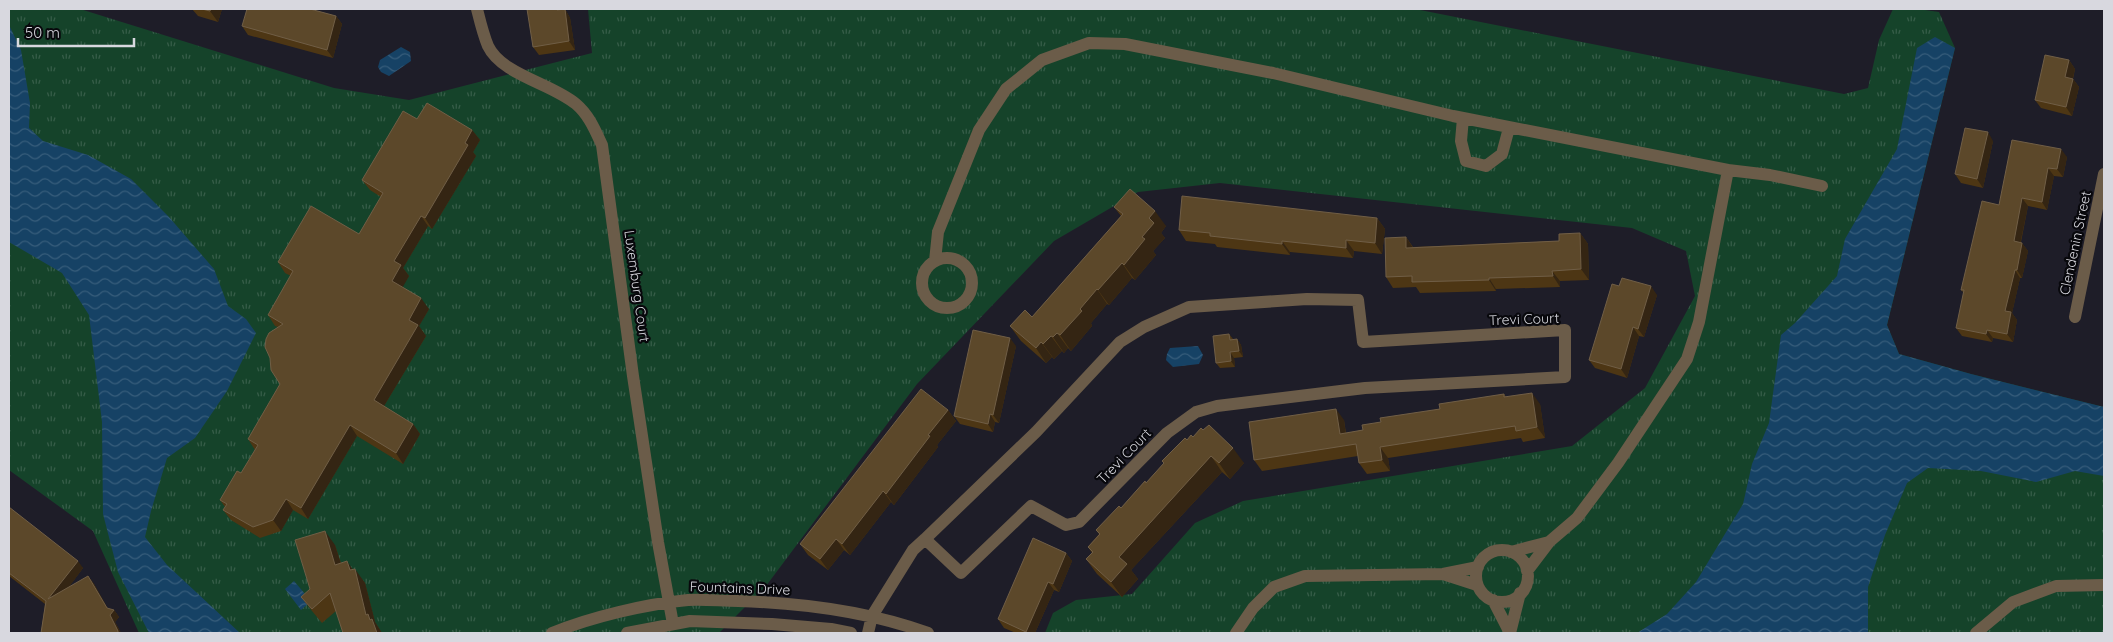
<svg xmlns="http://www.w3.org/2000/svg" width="2113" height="642" viewBox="0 0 2113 642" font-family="Quicksand,sans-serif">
<defs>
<pattern id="grass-tufts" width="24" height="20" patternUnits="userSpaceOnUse" patternTransform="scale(1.25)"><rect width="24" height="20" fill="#15432a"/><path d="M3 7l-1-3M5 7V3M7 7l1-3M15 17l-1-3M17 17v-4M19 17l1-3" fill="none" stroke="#365d48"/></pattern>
<pattern id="water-waves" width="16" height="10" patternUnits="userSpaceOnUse" patternTransform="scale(1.25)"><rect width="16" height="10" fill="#164265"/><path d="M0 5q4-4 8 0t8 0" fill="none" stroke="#375d7b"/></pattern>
</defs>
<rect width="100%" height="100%" fill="#1e1d28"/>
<path fill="url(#grass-tufts)" d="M9,9H80L334,88L409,100L592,53L588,9H1415L1844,94L1868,88L1879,40L1893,9H1918L1939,12L1955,48L1887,325L1899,354L1971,374L2104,407V633H1045L1053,613L1076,600L1132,594L1195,523L1243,501L1572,446L1645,388L1695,296L1686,251L1632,228L1220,183L1138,192L1054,241L917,384L766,586L719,633H139L93,531L9,470Z"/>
<path fill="url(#water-waves)" d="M9,25L21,50L30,103L29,128L43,141L88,155L131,179L169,217L214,269L228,306L246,319L256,333L227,391L195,438L167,458L151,511L145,537L167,565L240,633H149L118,572L103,514L102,422L89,315L62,273L9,242Z
M1935,37L1955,48L1887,325L1899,354L1971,374L2104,407V476L2075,471L2036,482L1981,471L1928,468L1907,483L1885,535L1868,587V633H1637L1667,614L1696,582L1743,504L1752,464L1769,423L1781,335L1795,323L1837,276L1845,239L1897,149L1917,48Z
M401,47L410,52L411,61L389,76L381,72L378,67L380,60Z
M1198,346L1203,355L1199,364L1173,367L1166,360L1167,354L1170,348Z
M294,581L311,601L301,610L285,589Z"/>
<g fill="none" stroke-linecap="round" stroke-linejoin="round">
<path stroke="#6b5c49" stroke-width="12" d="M477,9C480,21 483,34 488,46C502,75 551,83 576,104C589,115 595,130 602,145L633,376L658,542L673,624
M1463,118L1461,141L1466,161L1486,166L1502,154L1509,128
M1728,170L1770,175L1822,186
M922 283a25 25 0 1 1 50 0a25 25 0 1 1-50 0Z
M935,261L938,232L979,130L1006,89L1042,60L1089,43L1125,44L1273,73L1453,116L1728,170L1699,322L1687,359L1618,463L1577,518L1549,542L1527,571
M2075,317L2104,174
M1476 576a26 26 0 1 1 52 0a26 26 0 1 1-52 0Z
M1511,552L1549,542
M1443,574L1477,585
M1493,600L1510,633
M552,633C591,617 646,604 688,600C704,599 722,601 738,601C803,603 867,611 928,633
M627,633L690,621L772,624L831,629L851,633
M868,633L872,616L913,550L925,539L1036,432L1120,342L1144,327L1189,307L1307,299L1358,300L1363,342L1565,330V377L1365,388L1217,406L1196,412L1167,433L1079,522L1066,525L1031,506L961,573L925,539
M1236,633L1253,608L1274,587L1305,576L1443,574L1478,567
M1510,633L1520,593
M1976,633L2013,602L2056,586L2104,585"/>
</g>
<path fill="#4d3614" d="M192,9H222L218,22L198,16Z
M565,9L570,18L575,50L539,55L533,47L562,10Z
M336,16L342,24L333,58L248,35L242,26Z
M2069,60L2075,69L2073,79L2079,87L2072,116L2041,108L2035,100Z
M417,119L472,130L480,140L473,152L476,156L432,229L428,226L403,268L409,276L402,287L429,309L419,326L426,336L384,406L413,424L420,434L403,464L357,436L308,519L293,510L281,531L260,538L231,520L223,510L225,507L220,500L241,473L255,450L248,439L280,384L278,327L275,326L268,315L291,276L285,273L278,262L359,234L381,197L370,190L362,180Z
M2012,140L2067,157L2063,177L2054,176L2047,210L2028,206L2021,242L2028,251L2022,278H2020L2012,313L2017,320L2013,342L1993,338L1992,342L1962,336L1956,328L1964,293L1961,290L1999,205Z
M1993,141L1983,188L1961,183L1955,174Z
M1114,207L1166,226L1161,233L1165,238L1153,251L1156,255L1135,280L1132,278L1109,305L1107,304L1091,323L1092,326L1071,351L1068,348L1064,353L1062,351L1054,359L1052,357L1046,363L1021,341L1010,326L1032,317L1121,216Z
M1377,218L1385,229L1382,254L1354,251L1353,258L1290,252V255L1217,247L1215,244L1186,241L1179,230Z
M1580,233L1588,244L1589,280L1560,281V287L1496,289V291L1420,293L1416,287L1393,288L1386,277L1406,237L1413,247L1559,241Z
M1619,286L1657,295L1644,337L1639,336L1627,378L1595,368L1589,360Z
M1229,334L1233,339H1237L1241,345L1243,357L1234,358L1235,367L1220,368L1216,363Z
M1016,346L999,423L995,422L993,432L960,424L954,416Z
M1504,394L1506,397L1540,404L1545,438L1523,442L1521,438L1388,458L1390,471L1367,474L1359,463L1358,456L1262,471L1254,460L1344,420L1346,433L1363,430L1381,422Z
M948,410L956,421L937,445L938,447L894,505L891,502L850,555L844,550L828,570L808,555L800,544Z
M1193,437L1244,463L1230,479L1222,472L1131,570L1138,579L1122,597L1097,574L1086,559L1092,553L1088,547L1099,534L1096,530L1121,508L1146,483L1164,464L1162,461L1187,440Z
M9,507L83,568L68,588L88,576L94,584L108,609L114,610L119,617L115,622L121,633H41L45,604L9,576Z
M335,545L341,563L353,569L365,583L375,622L382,633H343L336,611L322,623L312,611L301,597L310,589Z
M1066,553L1072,561L1059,592L1054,590L1035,633H1016L1004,628L998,619Z"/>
<path fill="#342513" d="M211,9H222L218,22L210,11Z
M565,9L570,18L575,50L569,41Z
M336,16L342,24L333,58L327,50Z
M2069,60L2075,69L2071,85L2065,77Z
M2073,79L2079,87L2072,116L2066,107Z
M472,130L480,140L473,152L476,156L432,229L425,218Z
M1988,132L1993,141L1983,188L1977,179Z
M2061,149L2067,157L2063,177L2057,169Z
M2048,168L2054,176L2047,210L2042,202Z
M2022,198L2028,206L2019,249L2014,241Z
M1155,211L1166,226L1161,233L1165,238L1153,251L1156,255L1135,280L1124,265L1149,218Z
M421,216L428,226L403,268L409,276L400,292L392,281L394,261Z
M1377,218L1385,229L1382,254L1375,243Z
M1580,233L1588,244L1589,280L1581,269Z
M1406,237L1413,248H1406Z
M1346,240L1354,251L1353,258L1346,248Z
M1282,241L1290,252V255L1282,244Z
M2022,243L2028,251L2022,278L2017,270Z
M1122,263L1132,278L1109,305L1098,290Z
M2015,270L2020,278L2012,313L2017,320L2013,342L2007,334L2005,311Z
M1552,271L1560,281V287L1553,276Z
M1489,278L1496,289V291L1489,280Z
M1651,286L1657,295L1644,337L1638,329Z
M1097,289L1107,304L1091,323L1092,326L1071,351L1060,335L1080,309Z
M421,298L429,309L419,326L426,336L381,411L374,400L409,320Z
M1633,327L1639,336L1627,378L1621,369Z
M1987,330L1993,338L1992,342L1986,334Z
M1057,333L1068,348L1064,353L1053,337Z
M1051,336L1062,351L1054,359L1043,344Z
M1010,338L1016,346L999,423L993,415Z
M1237,339L1241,345L1243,357L1239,351Z
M1041,342L1052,357L1046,363L1036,348Z
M1230,352L1234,358L1235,367L1231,361Z
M1532,393L1540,404L1545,438L1537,427Z
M1336,409L1344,420L1347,445L1340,434Z
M948,410L956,421L937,445L938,447L894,505L886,494L928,435Z
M990,414L995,422L993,432L988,424Z
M413,424L420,434L403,464L396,453Z
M350,425L357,436L308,519L301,508Z
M1380,447L1388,458L1390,471L1382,460Z
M1233,448L1244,463L1230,479L1219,463Z
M1211,456L1222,472L1131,570L1138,579L1122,597L1111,582L1119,557Z
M883,491L891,502L850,555L842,544Z
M286,499L293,510L281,531L273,520Z
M325,531L335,545L346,580L335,565Z
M836,539L844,550L828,570L820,559Z
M1066,553L1072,561L1059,592L1053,584Z
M78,561L83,568L54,607L48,599Z
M347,561L356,574L355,569L365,583L375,622L382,633H377L366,615Z
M88,576L94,584L111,614L114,610L119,617L115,622L121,633H118L107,608Z
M1048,582L1054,590L1035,633H1027L1026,632Z"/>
<path fill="#5c482a" stroke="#705e46" d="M202,9H211L210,11Z
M247,9H310L336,16L327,50L242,26Z
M527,9H557V10L565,9L569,41L533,47Z
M2045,55L2069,60L2065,77L2073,79L2066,107L2035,100Z
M427,103L472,130L465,143L468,145L425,218L421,216L394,261L401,265L392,281L421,298L409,320L418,325L374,400L413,424L396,453L350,425L301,508L286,499L273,520L253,527L223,510L227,504L220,500L237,471L241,473L258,445L248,439L280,384L271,370L270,358L265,347L266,339L269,333L283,324L268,315L293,271L278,262L311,206L359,234L383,193L362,180L403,111L417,119Z
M1965,128L1988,132L1977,179L1955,174Z
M2012,140L2061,149L2057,169L2048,168L2042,202L2022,198L2014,241L2022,243L2017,270H2015L2005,311L2011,312L2007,334L1987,330L1986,334L1956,328L1964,290H1961L1982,201L1999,205Z
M1130,189L1155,211L1149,218L1154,223L1142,237L1145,239L1124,265L1122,263L1098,290L1097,289L1080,309L1082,311L1060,335L1057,333L1053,337L1051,336L1043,344L1041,342L1036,348L1010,326L1025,310L1032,317L1123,214L1114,207Z
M1182,196L1377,218L1375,243L1346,240V248L1282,241V244L1210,236V233L1179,230Z
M1580,233L1581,269L1552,271L1553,276L1489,278V280L1412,282V276L1386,277L1385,238L1406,237V248L1559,241V234Z
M1622,278L1651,286L1638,329L1633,327L1621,369L1589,360L1612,284L1619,286Z
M973,330L1010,338L993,415L990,414L988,424L954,416Z
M1229,334L1230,340L1237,339L1239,351L1230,352L1231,361L1216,363L1213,336Z
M921,389L948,410L928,435L930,436L886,494L883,491L842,544L836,539L820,559L800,544Z
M1532,393L1537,427L1516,431L1515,426L1380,447L1382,460L1359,463L1356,444L1254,460L1249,422L1336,409L1340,434L1363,430L1362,425L1381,422L1380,418L1440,409L1439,404L1504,394V397Z
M1209,425L1233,448L1219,463L1211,456L1119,557L1127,564L1111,582L1086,559L1093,552L1088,547L1100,534L1096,530L1119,506L1121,508L1145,481L1146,483L1164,463L1162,461L1185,438L1187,440L1191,435L1193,437L1201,428L1203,430Z
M9,507L78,561L48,599L88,576L107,608L114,610L110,615L118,631V633H41L46,601L9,573Z
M325,531L335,565L347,561L350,570L355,569L366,615L368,614L370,620L372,619L377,633H343L330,593L312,609L301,597L310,589L295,540Z
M1033,538L1066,553L1053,584L1048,582L1026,632L998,619Z"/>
<g text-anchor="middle" stroke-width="4.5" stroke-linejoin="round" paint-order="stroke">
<g font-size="14" fill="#d8d8df" stroke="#08080c">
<text transform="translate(2075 243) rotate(-78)" y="5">Clendenin Street</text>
<text transform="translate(637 286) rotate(82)" y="5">Luxemburg Court</text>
<text transform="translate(1524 319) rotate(-2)" y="5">Trevi Court</text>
<text transform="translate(1124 456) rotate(-46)" y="5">Trevi Court</text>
<text transform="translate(740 588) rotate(2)" y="5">Fountains Drive</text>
</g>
</g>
<rect width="2113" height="642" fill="none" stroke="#d8d8df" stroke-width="20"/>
<path d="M18 38v8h116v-8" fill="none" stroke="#d8d8df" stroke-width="2.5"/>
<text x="25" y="38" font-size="15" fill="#d8d8df" stroke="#08080c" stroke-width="4" paint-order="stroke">50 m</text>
</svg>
